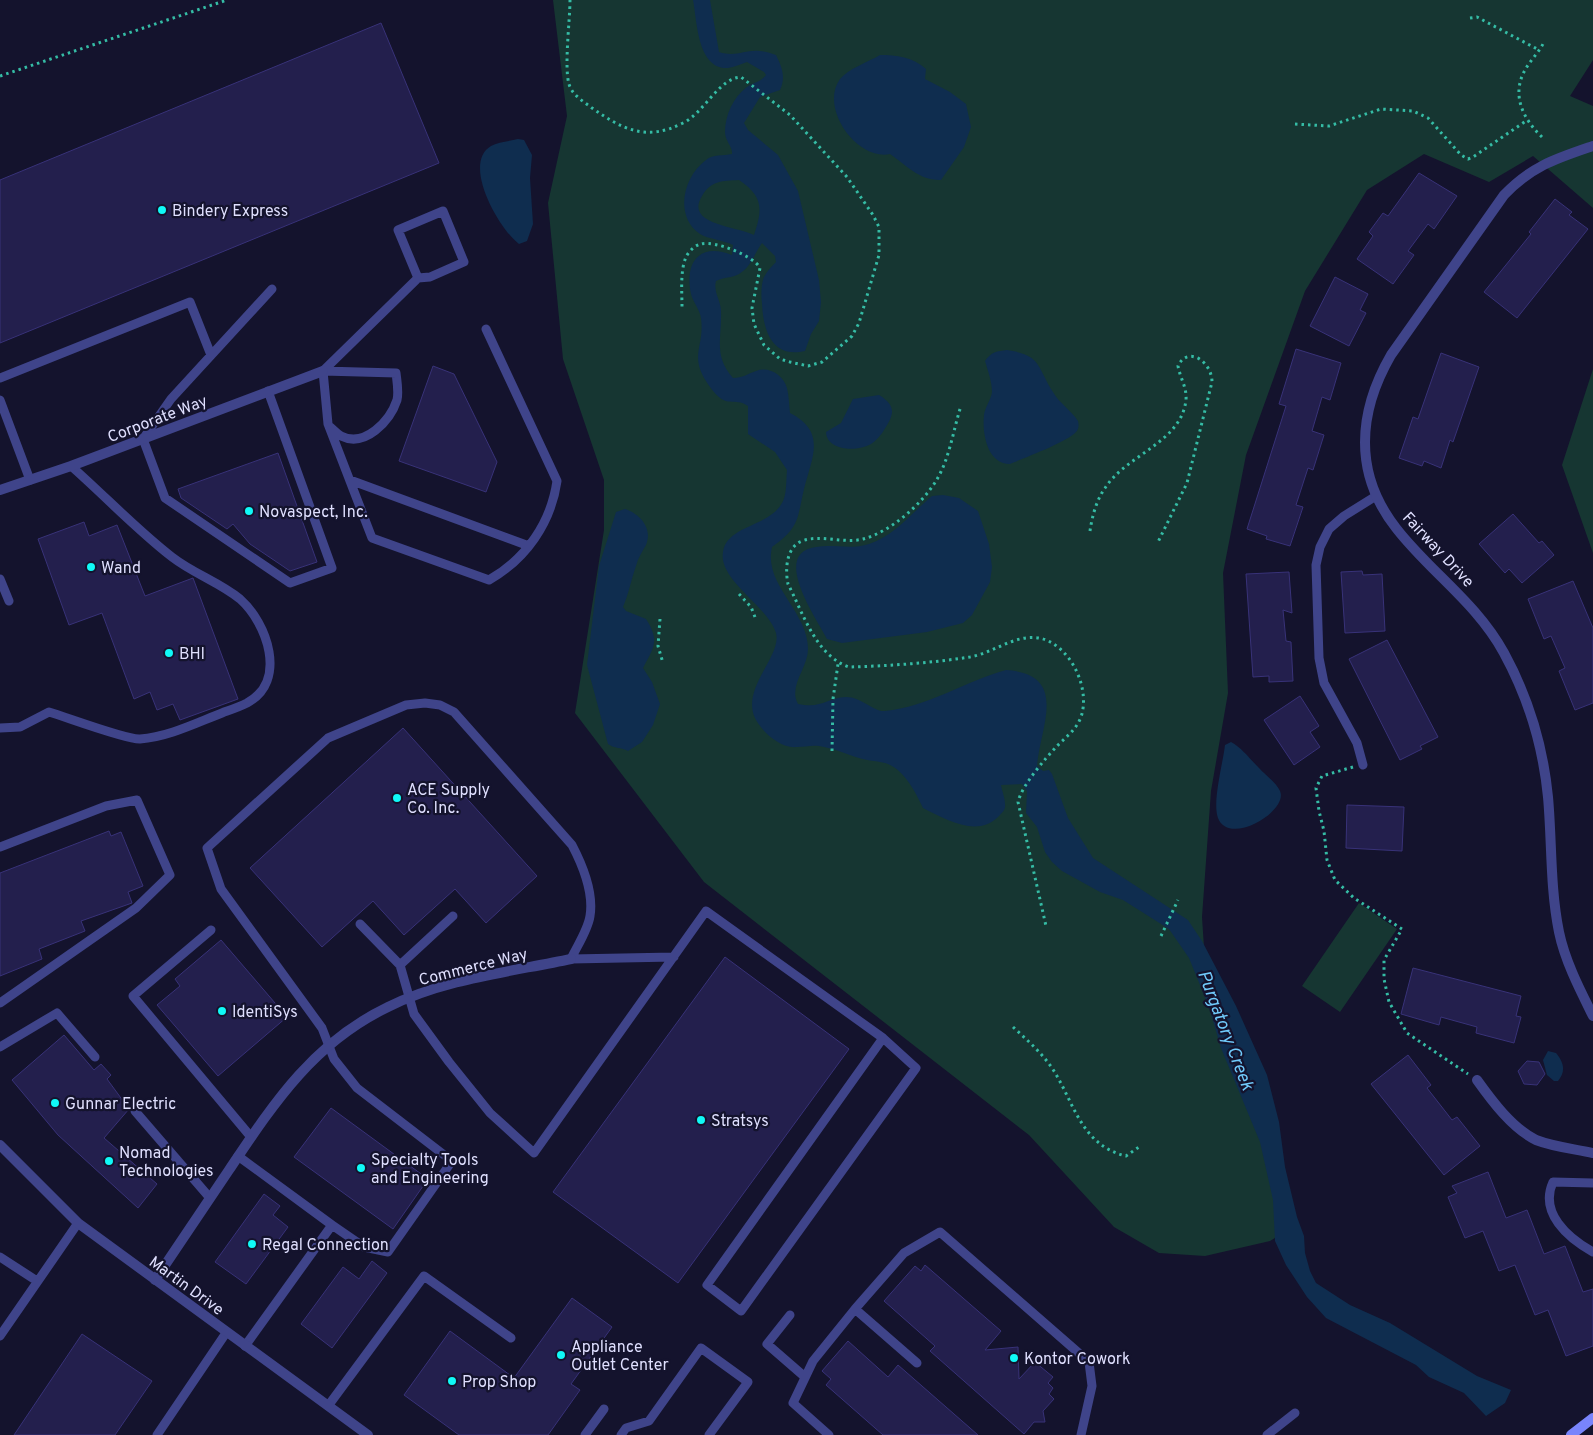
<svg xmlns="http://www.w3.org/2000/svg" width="1593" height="1435" viewBox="0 0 1593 1435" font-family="Overpass,sans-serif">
<rect width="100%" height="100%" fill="#14132d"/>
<path fill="#163632" d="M553,0H1593V60L1570,96L1593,106V208L1533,156L1489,182L1424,154L1367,190L1305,291L1246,455L1223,573L1228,693L1211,791L1202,917L1205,963L1291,1228L1270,1241L1205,1256L1159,1253L1114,1227L1029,1135L704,882L575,713L604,530V480L563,359L548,203L567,116Z
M1593,369V553L1562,465Z
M1359,903L1397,929L1340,1012L1302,986Z"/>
<path fill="#0f2d4f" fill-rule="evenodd" d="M693,0H710L719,52C741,59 748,44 776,55C782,67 786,77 780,90L760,97L744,123L748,130L778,155L798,191L819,280L821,302L819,321L811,334L805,351C772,359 763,330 762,303C761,296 761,284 764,277C767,271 772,266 776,262L775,256L762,243C754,254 751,267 739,274C732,278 724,277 716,281C713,292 721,301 721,311C722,338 713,356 733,378C743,378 747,374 756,371C769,366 783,375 787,388C789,396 789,405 790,413C827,432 812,457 804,489C797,519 800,527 772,547C763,585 808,611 808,649C808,668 788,686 798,704C822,709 826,698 846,697C862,697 873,712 885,711C927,707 966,681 1006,670C1070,674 1040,727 1037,766L1043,771L1049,770L1052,774L1068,818L1093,858L1188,920L1202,941L1236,1006L1267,1075L1279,1122L1285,1167L1297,1217L1304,1236L1305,1253L1310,1271L1316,1283L1350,1305L1390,1323L1477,1376L1511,1390L1505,1403L1486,1416L1464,1393L1429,1377L1416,1365L1326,1318L1307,1297L1286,1265L1275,1241L1273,1200L1260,1142L1221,1048L1209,1007L1189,958L1169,929L1123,900L1100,892L1062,871L1052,862L1045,852L1037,827L1026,813L1027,791L1022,784L1001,785C1002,791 1005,798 1005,804C1006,810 1002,813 998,817C977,838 945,819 923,808C916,793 905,771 888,764C880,761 868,761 859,758C846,754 833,748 819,746C811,745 805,747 797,747C781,749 762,732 755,718C741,688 782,656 776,633C768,606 718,580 723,552C727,525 769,527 782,503C787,495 786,479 787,470L775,452L748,434V406C734,396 727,411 710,387C687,355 705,349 701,318C700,310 693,302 691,294C684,262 700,242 732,255L733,245C723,240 708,239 700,234C674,216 683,177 706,160C713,154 723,156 732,154C733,147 725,141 725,132C725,116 733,97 747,87C754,82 760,83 766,75L764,72L747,62C741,64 734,67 728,68C697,70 697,19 693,0ZM739,180C763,196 763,209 754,235C738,226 684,225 702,196C711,180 723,181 739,180Z
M880,55C896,55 913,57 926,69L925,79L950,92L966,104L971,127L964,147L941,180C920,181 906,165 890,154C857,161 819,108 840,79C848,69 868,62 880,55Z
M518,139L524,140L532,155L530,178L533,224L527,241L519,244C500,230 461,164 491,146C498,142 510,141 518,139Z
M1007,350C1042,355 1037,367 1053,392C1059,403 1071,410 1078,421C1079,425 1079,429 1076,432C1067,442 1024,458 1010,464C987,464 982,433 984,415C985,407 991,400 992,392C992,382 988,371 985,361C991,352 997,351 1007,350Z
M879,395C897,406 894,415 884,430C881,435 876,441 871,444C857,452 827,451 826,432L841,423L853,399Z
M943,495L959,498L978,511L989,544L992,567L990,582L972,615L963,623L927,632L842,643L827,639C817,619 770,553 816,547C834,544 851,550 869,544C894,536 913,512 932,496Z
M625,509C640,514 653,528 646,545C642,552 638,558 636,566C631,580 629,593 623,607L626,611L646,619C660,641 654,647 643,668L652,682L660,704L653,725L642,742L628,751C621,747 615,749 608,744L587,665L599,566L616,512Z
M1231,742C1242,748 1250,759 1259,768C1265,775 1276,782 1280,791C1289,811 1229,847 1218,818C1212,802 1223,763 1225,745Z
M1548,1051L1556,1053C1564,1063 1566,1071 1558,1081H1554L1547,1075L1543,1060Z"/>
<path fill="#231f4d" stroke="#383278" d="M381,23L439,163L0,343V180Z
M1419,173L1457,196L1434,229L1428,224L1408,251L1414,255L1393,284L1357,259L1373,236L1369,232L1383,213L1388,216Z
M1555,199L1572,212L1569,215L1588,229L1517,318L1484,292L1531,234L1529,232Z
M1335,277L1368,294L1360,310L1366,313L1349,346L1310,326Z
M1296,349L1341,363L1330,400L1322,397L1312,431L1324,435L1313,470L1308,468L1296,505L1303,507L1290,546L1266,539L1267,536L1247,529L1286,406L1279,404Z
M1441,353L1479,367L1453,442L1450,440L1441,468L1424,461L1422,466L1399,458L1413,417L1418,419Z
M433,366L454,374L497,462L486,492L399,461Z
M278,453L317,562L290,571L250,544L233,524L227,529L181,498L178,489Z
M1513,514L1539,543L1542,541L1554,555L1522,583L1509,569L1505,573L1479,544Z
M84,522L89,536L117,525L145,596L193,578L238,699L180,720L173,704L157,710L150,692L134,699L102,613L69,625L38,539Z
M1362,571L1363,575L1382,574L1385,631L1345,633L1341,572Z
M1289,572L1292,613L1283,610L1286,641L1291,642L1293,681L1269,682V676L1253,677L1246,574Z
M1573,581L1593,628V703L1575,710L1559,671L1565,668L1551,636L1544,639L1528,599Z
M1387,640L1438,737L1420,746L1422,749L1400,760L1349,659Z
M1300,696L1319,726L1310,732L1320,747L1294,765L1264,720Z
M403,728L537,876L486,923L455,889L404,935L373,901L322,947L250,868Z
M1347,805L1404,807L1402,851L1346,848Z
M109,831L111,836L121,832L143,886L128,892L132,903L81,921L85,931L39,949L42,959L0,976V873Z
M221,940L287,1017L218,1076L157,1005L180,986L175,979Z
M725,957L849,1049L678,1283L553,1192Z
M1413,968L1521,996L1516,1016L1521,1017L1514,1043L1476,1033L1477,1027L1441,1017L1439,1025L1401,1014Z
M64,1035L94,1070L101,1064L111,1075L107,1079L129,1109L104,1138L157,1184L138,1208L58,1135L12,1080Z
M1408,1055L1431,1085L1427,1088L1452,1120L1457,1117L1480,1146L1444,1175L1371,1084Z
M1527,1061L1539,1062L1545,1074L1537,1085L1524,1084L1518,1071Z
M331,1108L428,1179L393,1229L294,1157Z
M1488,1172L1506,1218L1527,1210L1544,1254L1565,1246L1583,1292L1593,1289V1346L1566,1356L1548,1310L1535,1315L1515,1265L1499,1271L1483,1231L1465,1238L1448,1197L1457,1193L1452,1186Z
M264,1194L280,1206L273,1215L288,1227L246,1284L215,1262Z
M372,1261L387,1273L332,1348L301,1324L343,1267L359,1279Z
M925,1265L1001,1331L985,1350L1018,1347L1019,1379L1035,1362L1053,1377L1048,1383L1053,1388L1049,1394L1054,1399L1043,1411L1045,1422H1034L1024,1434L930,1351L935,1346L884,1301L915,1266L921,1271Z
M572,1298L612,1327L571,1384L580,1390L548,1435H459L404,1395L450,1331L514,1378Z
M82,1334L152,1381L115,1435H14Z
M848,1341L888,1377L898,1365L978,1435H883L826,1385L831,1379L822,1371Z"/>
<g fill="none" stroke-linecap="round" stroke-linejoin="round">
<path stroke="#35bca5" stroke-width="3" stroke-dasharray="2.5 4" stroke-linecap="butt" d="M570,0C570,20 564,67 569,84C572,95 583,101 592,108C622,129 646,142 683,123C704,113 719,78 741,77L790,115L847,177L873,215L879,227V255L859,323L852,336L822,362L808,366L790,362L780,359L764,345L754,324L752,308L760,268C754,256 714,240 701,244C695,245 689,251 686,257C680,271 682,292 682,307
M1470,18L1477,17L1539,50
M0,76L227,0
M1295,124L1329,126L1381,109L1413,111L1428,118L1461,155L1468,159L1473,157L1526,121
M1542,137C1523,119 1511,95 1525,70C1530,61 1538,53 1543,44
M960,409C953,432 949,460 936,481C921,505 890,532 863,539C843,544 821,534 802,541C786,547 785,570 788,584C803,613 816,656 849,667C888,666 931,663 970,657C993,653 1015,634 1039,638C1070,644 1091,688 1081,717C1076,730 1066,737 1057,746C1045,759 1022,785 1018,802L1046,926
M1090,531C1092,517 1096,501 1105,488C1127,454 1181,443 1186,400C1187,387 1180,378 1178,366C1188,345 1212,362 1212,382L1187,483L1157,544
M739,594L751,607L755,617
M660,619L658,646L663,663
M832,751L833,699L838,664
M1353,767L1322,776L1316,788L1319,811L1324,831L1327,860L1335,880L1354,898L1402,929L1384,960V979L1389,1002L1407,1033L1468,1074
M1161,936L1178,900
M1013,1027C1027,1040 1041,1052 1052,1068C1074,1101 1080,1145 1126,1156L1139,1147"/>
<path stroke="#3f448a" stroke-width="9" d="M323,371L328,424L372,538L489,580C526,559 551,523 557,481L486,329
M323,371L418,278L430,277L464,262L443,211L398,230L418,278
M323,371L396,373C397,382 399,392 397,400C390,421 365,448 341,436C337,434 333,429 329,426
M0,378L190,302L211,355
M268,391L332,568L290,583L165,498L143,439L171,399L272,289
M0,400L30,480
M350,480L529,546
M0,579L9,601
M0,728L20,727L49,712C66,717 127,740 140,739C168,737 196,723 222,713C230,710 239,707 247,703C288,681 267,623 240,599C219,582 194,574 172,557C137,530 105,496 71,466
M1363,765L1357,743L1324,683L1319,658L1316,565L1320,547L1329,529L1344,516L1376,496
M0,847L106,806L137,800L170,875L136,908L0,1003
M360,924L400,965L414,1014L449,1062L490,1113L534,1153L706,911L883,1038L707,1285L741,1311L916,1068L883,1038
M211,930L133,996L251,1137
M400,965L453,916
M0,1047L57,1013L95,1057
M135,1111L210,1198
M238,1156L332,1225L245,1346
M1593,1183L1553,1182C1539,1213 1568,1238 1593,1252
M332,1225L364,1247L388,1252L452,1161L357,1088L334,1059L322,1028L221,889L207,848L328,738L406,705L425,703L440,705L454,712L572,845C583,866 594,892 590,916C588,930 577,946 571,959L674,957
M0,1257L37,1281
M855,1309L904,1253L940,1232L1089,1362L1092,1386L1081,1435
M790,1315L767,1344L805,1377
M0,1336L78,1223
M328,1406L424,1276L511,1338
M157,1435L226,1333
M585,1435L604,1409
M621,1435L626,1428L649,1421L701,1348L748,1382L709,1435
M829,1435L793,1403L813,1361L855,1309L917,1363
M1267,1435L1295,1413"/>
<path stroke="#3f448a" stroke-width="10" d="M1593,146C1555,159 1532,166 1504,195L1391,355C1358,412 1353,473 1396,528C1430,572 1476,602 1504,653C1528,697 1543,746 1548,797C1552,841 1550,888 1559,932C1565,961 1580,990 1593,1016
M0,490L71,466L323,371
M1477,1080C1492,1101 1512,1128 1536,1140C1554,1147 1575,1149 1593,1153
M155,1280C180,1243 205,1206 229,1170C274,1103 313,1043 388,1007C444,979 510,972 571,959"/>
<path stroke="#3f448a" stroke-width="10" d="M0,1145L78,1223L368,1435"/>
<path stroke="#7984fc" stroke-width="10" d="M1571,1435L1593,1418"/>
</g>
<g fill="#10f9f7" stroke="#14132d" stroke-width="2">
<circle cx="162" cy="210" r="5"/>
<circle cx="249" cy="511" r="5"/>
<circle cx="91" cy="567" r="5"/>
<circle cx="169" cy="653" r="5"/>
<circle cx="397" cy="798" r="5"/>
<circle cx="222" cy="1011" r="5"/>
<circle cx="55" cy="1103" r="5"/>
<circle cx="701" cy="1120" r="5"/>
<circle cx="109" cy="1161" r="5"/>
<circle cx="361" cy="1168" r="5"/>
<circle cx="252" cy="1244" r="5"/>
<circle cx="561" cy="1355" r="5"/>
<circle cx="1014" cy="1358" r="5"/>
<circle cx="452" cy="1381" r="5"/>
</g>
<g text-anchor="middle" stroke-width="4.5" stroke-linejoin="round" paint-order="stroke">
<g font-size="16" fill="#dfdffe" stroke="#14132d" text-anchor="start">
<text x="172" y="216">Bindery Express</text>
<text x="259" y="517">Novaspect, Inc.</text>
<text x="101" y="573">Wand</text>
<text x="179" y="659">BHI</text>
<text x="407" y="795">ACE Supply<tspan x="407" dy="18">Co. Inc.</tspan></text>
<text x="232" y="1017">IdentiSys</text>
<text x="65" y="1109">Gunnar Electric</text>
<text x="711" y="1126">Stratsys</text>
<text x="119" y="1158">Nomad<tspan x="119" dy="18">Technologies</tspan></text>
<text x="371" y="1165">Specialty Tools<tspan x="371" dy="18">and Engineering</tspan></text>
<text x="262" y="1250">Regal Connection</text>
<text x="571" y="1352">Appliance<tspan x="571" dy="18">Outlet Center</tspan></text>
<text x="1024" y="1364">Kontor Cowork</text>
<text x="462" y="1387">Prop Shop</text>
</g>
<g font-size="16" fill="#dfdffe" stroke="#14132d">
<text transform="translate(157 418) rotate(-21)" y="6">Corporate Way</text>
<text transform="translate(1439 549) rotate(47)" y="6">Fairway Drive</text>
<text transform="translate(473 966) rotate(-14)" y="6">Commerce Way</text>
<text transform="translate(187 1285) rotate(36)" y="6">Martin Drive</text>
</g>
<g font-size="18" font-style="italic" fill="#70cafb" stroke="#14132d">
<text transform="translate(1226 1030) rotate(69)" y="6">Purgatory Creek</text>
</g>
</g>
</svg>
